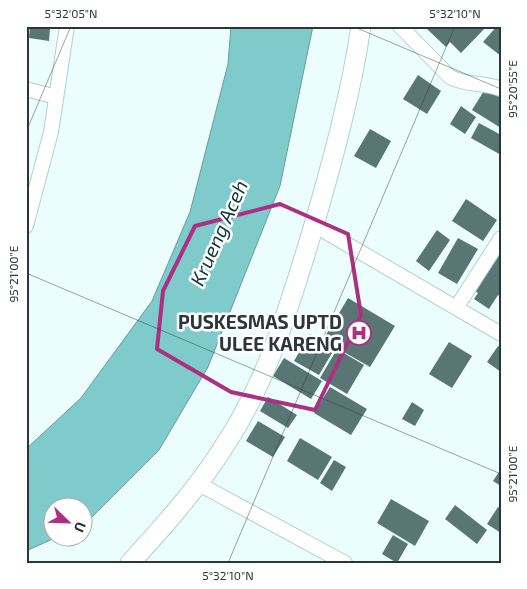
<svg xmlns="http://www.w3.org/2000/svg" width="527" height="589" viewBox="0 0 527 589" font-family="'Exo 2',sans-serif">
<rect width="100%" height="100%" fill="#ebfefd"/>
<path fill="#7fcaca" stroke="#669e9e" d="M231,26H313L280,186L208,367L159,450L87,522L83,524L82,506H52V536L57,537L26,551V449L81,398L152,301L190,212L228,64Z"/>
<path fill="#597675" d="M30,26L50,28L49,41L29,38Z
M430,26H487L461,53L450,42L446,47L427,29Z
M497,26H501V56L483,42Z
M418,75L441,91L427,114L403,99Z
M487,86L501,95V128L472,110Z
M461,106L476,117L465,134L450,124Z
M479,123L501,135V155L471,138Z
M370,129L391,141L376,168L354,156Z
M466,199L497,220L483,241L452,221Z
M437,230L450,240L429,271L416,261Z
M458,238L478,249L457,284L438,273Z
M494,253L501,258V297L498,295L489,309L474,299L478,293L471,288Z
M348,298L395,326L370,367L323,340Z
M310,334L335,348L319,375L294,361Z
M449,342L472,356L452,388L429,374Z
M498,346L501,348V372L487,362Z
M337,349L364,365L347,394L320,378Z
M284,358L322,381L311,399L273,376Z
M330,387L367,409L351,435L314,413Z
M268,397L297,415L288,428L260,411Z
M412,402L424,410L415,426L402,419Z
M258,421L285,437L273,457L246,441Z
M300,438L332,457L318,480L287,461Z
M334,460L346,467L332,491L320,483Z
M501,469V486L493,481Z
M391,499L429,521L415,546L377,523Z
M455,505L487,530L477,544L445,519Z
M498,507L501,508V533L487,524Z
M393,535L408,544L397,563L382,554Z"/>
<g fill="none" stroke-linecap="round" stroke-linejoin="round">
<defs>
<path id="street" d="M400,26L450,77C467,86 484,82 501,89
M26,89L56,97
M314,225L501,334
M26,226L51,132L67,26
M456,308L501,238
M197,483L345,563"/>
<path id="secondary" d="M130,563C164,526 198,488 225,445C269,378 291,301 314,225C333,159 351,94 361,26"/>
</defs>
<use href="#street" stroke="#b1d1d0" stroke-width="16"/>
<use href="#secondary" stroke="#b1d1d0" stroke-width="21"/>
<use href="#street" stroke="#fff" stroke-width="14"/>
<use href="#secondary" stroke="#fff" stroke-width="19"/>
</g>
<path fill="none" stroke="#ac3081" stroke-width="4" stroke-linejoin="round" d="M280,204L348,234L361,315L315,410L231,392L157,349L163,291L195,226Z"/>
<path fill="none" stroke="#2a3736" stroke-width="1" stroke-opacity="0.45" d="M352,26L501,89M26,132L71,26M26,273L501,474M228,563L455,26"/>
<defs>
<symbol id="hospital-ring" viewBox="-11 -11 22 22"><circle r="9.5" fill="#fff" stroke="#ac3081" stroke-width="1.5"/><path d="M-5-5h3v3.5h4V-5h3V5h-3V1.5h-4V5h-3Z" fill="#ac3081"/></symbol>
</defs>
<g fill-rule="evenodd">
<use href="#hospital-ring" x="345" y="319" width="28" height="28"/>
</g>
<g text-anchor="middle" stroke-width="5" stroke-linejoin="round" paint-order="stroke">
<g font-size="19" font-weight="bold" fill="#2a3736" stroke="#fff" text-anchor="end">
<text x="342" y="329">PUSKESMAS UPTD<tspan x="342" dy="22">ULEE KARENG</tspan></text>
</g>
<g font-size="20" font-style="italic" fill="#123737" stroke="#fff">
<text transform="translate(219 233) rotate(-66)" y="7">Krueng Aceh</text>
</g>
</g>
<rect width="527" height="589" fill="none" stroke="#ffffff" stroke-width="55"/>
<g transform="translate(68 522) rotate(113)"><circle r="24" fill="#ffffff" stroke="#aaafaf"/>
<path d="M0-4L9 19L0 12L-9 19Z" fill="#ac3081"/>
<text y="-8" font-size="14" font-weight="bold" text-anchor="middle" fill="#2a3736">U</text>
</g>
<rect x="28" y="28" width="472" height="534" fill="none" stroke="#2a3736" stroke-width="2"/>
<g font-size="12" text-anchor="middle" fill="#2a3736">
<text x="71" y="18">5°32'05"N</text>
<text x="455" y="18">5°32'10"N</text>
<text transform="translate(513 89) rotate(-90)" y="4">95°20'55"E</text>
<text transform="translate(14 274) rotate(-90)" y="4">95°21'00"E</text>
<text transform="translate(513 474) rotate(-90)" y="4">95°21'00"E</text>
<text x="228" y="580">5°32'10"N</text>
</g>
</svg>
